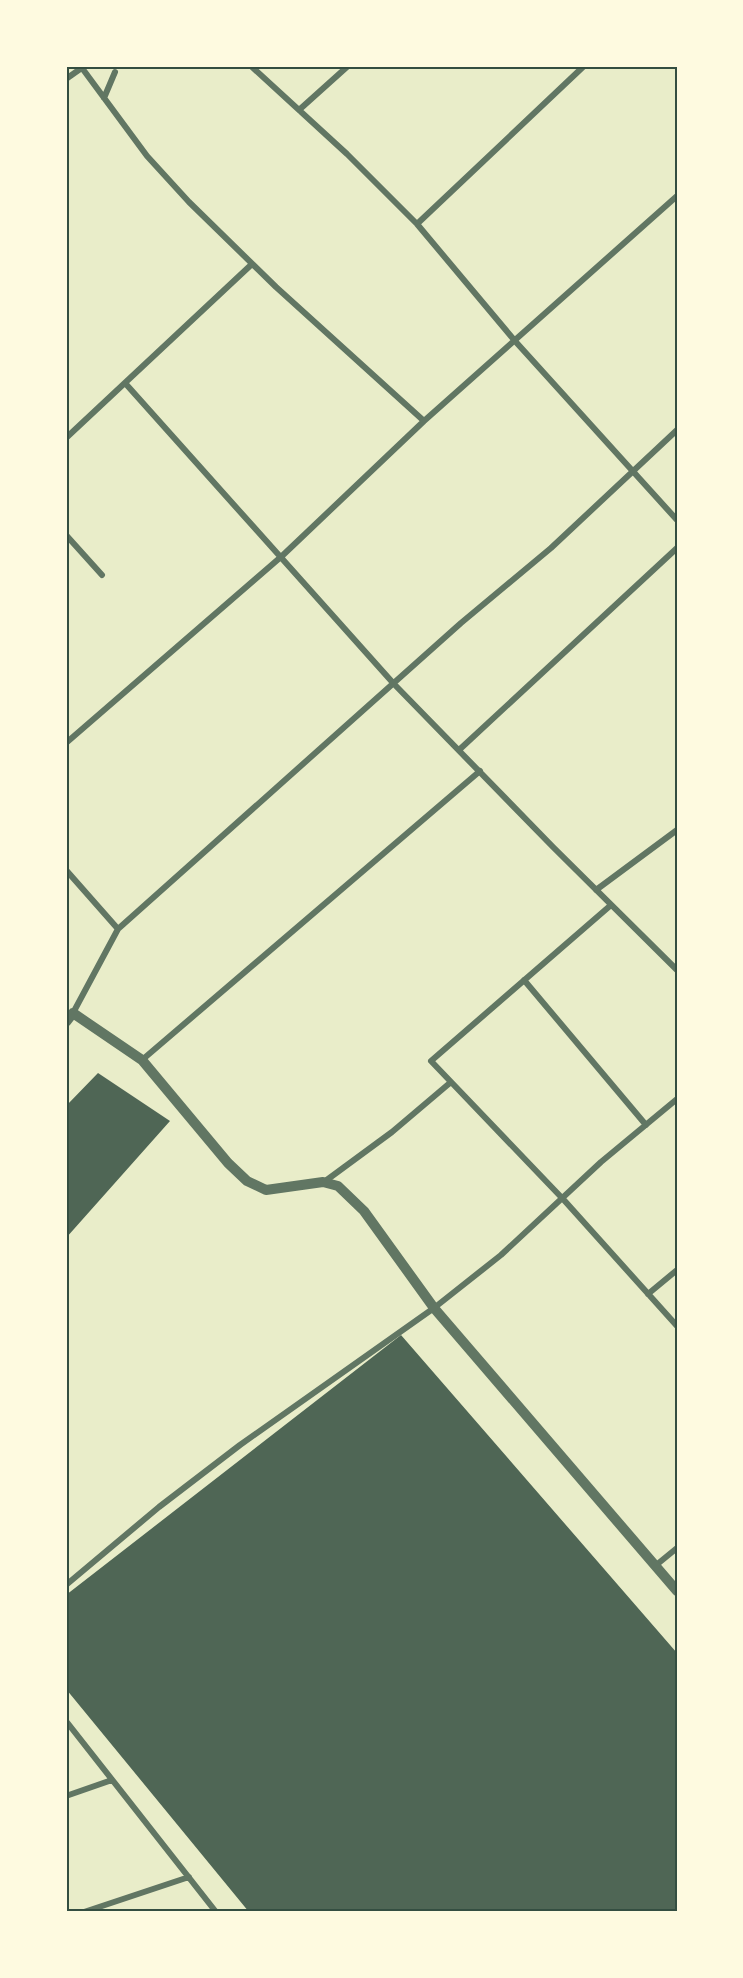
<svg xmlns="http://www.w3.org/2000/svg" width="743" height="1978" viewBox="0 0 743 1978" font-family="Karla,sans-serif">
<rect width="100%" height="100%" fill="#e9edc9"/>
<path fill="#4f6655" d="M98,1073L170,1121L66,1238V1106Z
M401,1335L677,1653V1912H249L66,1689V1595Z"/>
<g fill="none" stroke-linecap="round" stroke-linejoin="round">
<path stroke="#617663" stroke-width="6" d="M251,66L347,154L417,224L515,341L677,520
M82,68L147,156L189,202L276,287L424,421
M66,79L83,67
M104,98L115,72
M299,110L348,66
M417,224L584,66
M125,383L394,684L553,847L677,970
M66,438L252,264
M66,535L102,575
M66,743L282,556L424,421L677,196
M459,750L677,548
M66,870L118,929
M596,890L677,830
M611,905L431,1061L563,1199L677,1326
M524,980L646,1125
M73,1013L118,929L461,623L551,548L677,430
M142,1060L480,771
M324,1182L392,1132L451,1082
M648,1294L677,1270
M655,1566L677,1548
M66,1585L159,1507L240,1445L434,1308L501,1255L601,1162L677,1099
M66,1721L216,1912
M66,1796L112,1780
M84,1912L189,1877"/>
<path stroke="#617663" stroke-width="10" d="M66,1022L73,1013L142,1060L228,1163L247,1181L266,1190L323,1182L338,1186L364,1211L434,1308L677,1591"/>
</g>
<rect width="743" height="1978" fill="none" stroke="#fefae0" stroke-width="135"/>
<rect x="68" y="68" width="608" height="1842" fill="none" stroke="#344e41" stroke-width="2"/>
</svg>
